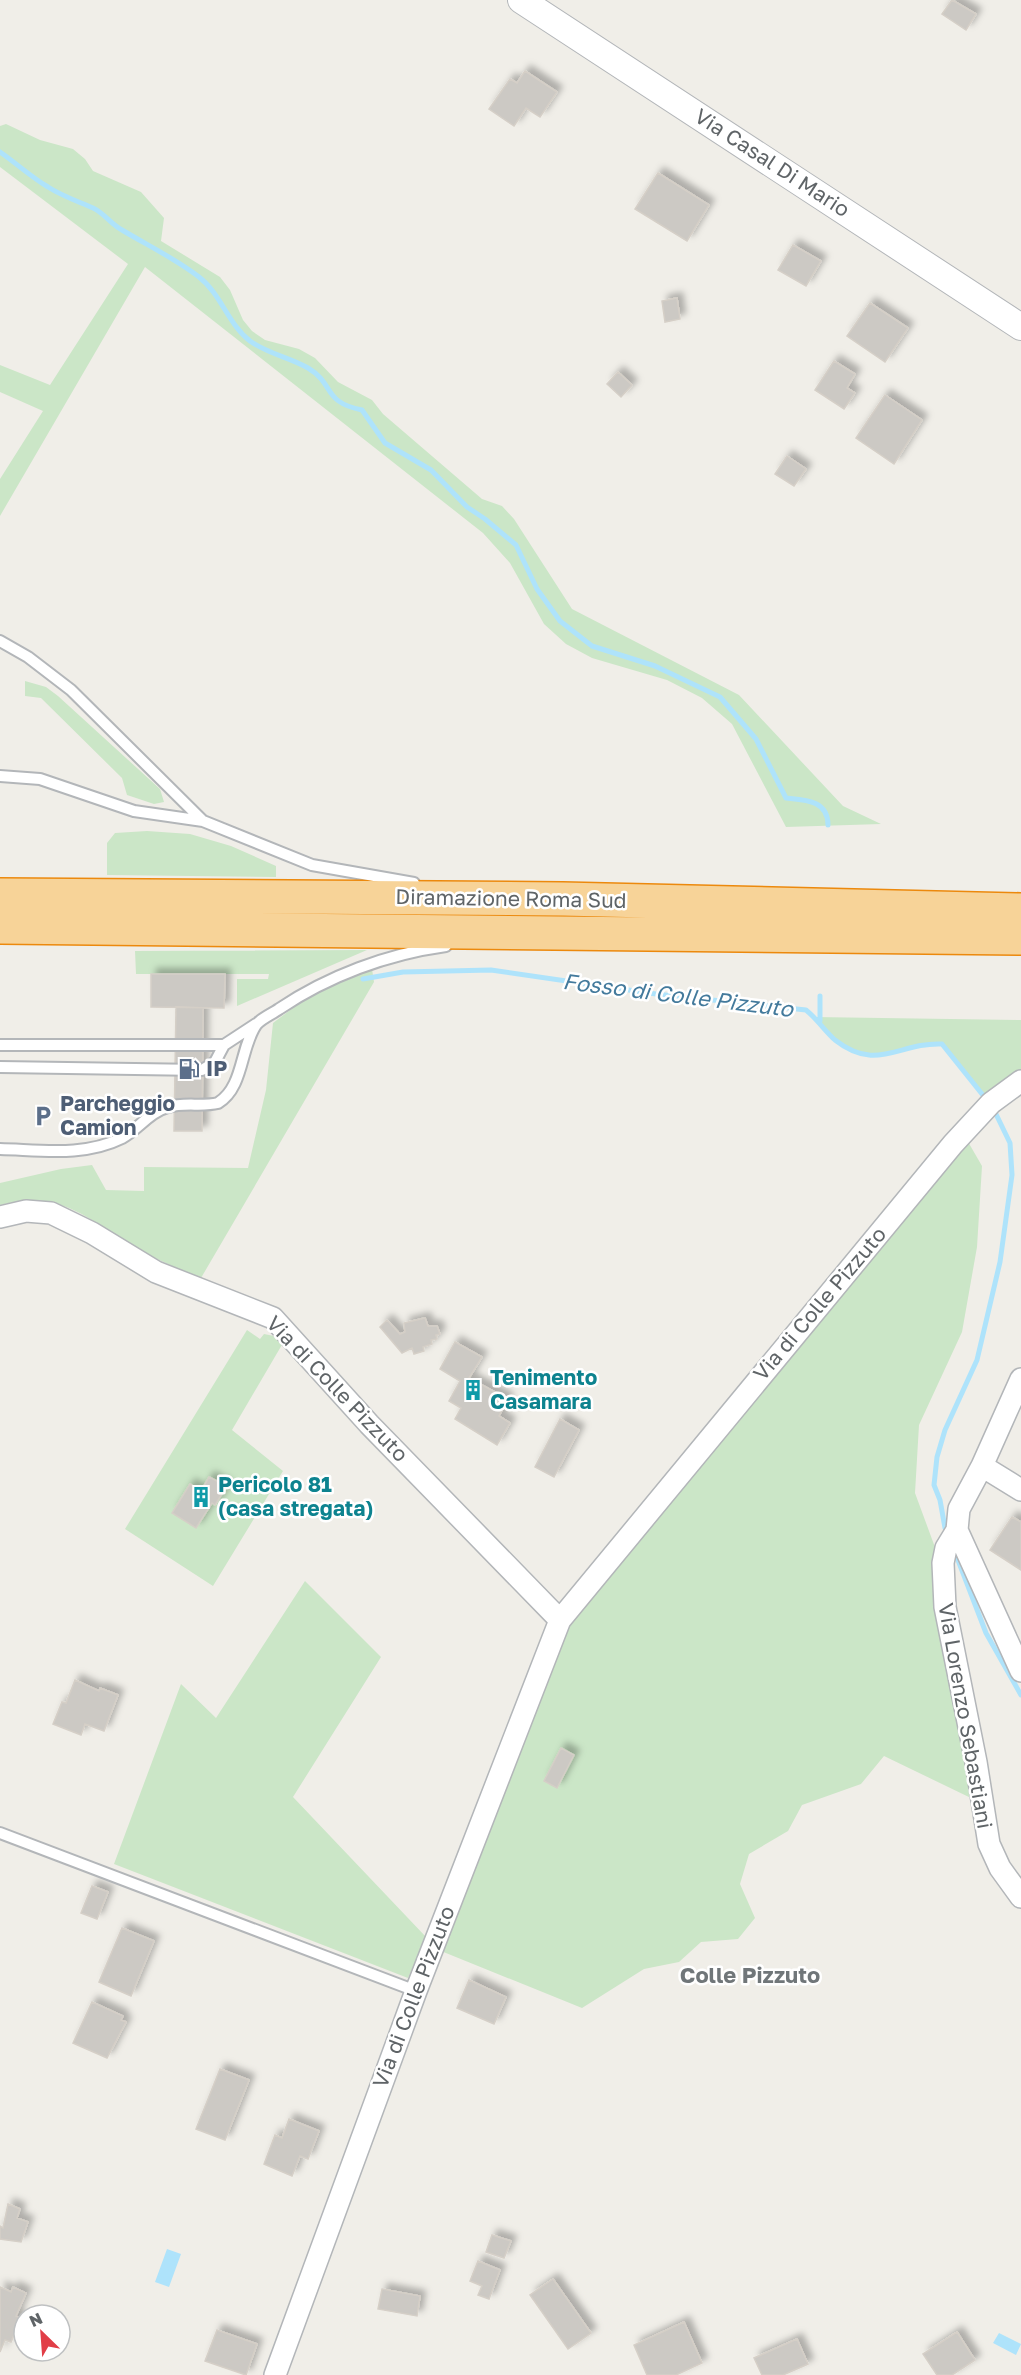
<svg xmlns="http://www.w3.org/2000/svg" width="1021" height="2375" viewBox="0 0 1021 2375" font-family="'Golos Text',sans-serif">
<defs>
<filter id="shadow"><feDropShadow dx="5.5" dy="-5.5" stdDeviation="3" flood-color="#0004"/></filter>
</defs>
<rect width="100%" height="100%" fill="#f0eee8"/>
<path fill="#cbe6c7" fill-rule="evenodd" d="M6,124L40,140L73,149L85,159L93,171L141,192L164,218L161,241L220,277L230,290L243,320L252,331L265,340L299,349L315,358L338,382L372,400L383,414L482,499L502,506L514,519L572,609L739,695L843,806L881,824L786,827L732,724L702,698L667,680L592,658L566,644L544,624L510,563L483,533L145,267L0,516V479L43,411L0,392V365L50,385L128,264L0,167V126Z
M25,681L46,687L58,696L160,789L164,802L154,804L127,795L122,778L41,698L25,696Z
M147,831L190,834L231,846L276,866V877L107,875V843L115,833Z
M367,950L237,1006V979H268L269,974H136L135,951Z
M372,969L374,982L201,1278C176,1268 153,1258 130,1244C84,1216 57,1189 0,1205V1183L61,1169L92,1165L106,1190L144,1191V1167L248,1168L266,1090L273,1023L310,995Z
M814,1017L1021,1020V1070L986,1099L941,1044C895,1042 884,1073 837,1041C828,1035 823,1023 814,1017Z
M967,1140L982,1166L977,1247L962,1332L919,1425L915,1493L936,1550L973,1799L884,1756L861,1784L802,1805L788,1831L749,1854L740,1884L755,1918L738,1939L701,1942L679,1962L644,1969L582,2008L441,1951L557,1652L575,1615Z
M247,1330L260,1339L264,1334L274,1336L283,1343L232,1430L283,1471L213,1586L125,1529ZM209,1478L227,1486L216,1505L212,1503L196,1528L172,1513L190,1485L201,1491Z
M305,1581L381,1657L293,1797L426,1937L408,1978L114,1864L181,1684L216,1718Z"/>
<path fill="#aee3fb" d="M167,2249L181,2254L169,2287L155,2282Z
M999,2333L1021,2344L1016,2355L993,2343Z"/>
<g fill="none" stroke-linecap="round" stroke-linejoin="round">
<path stroke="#aee3fb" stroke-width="5" d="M0,152C16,163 31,177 48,187C62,196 77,201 93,208C104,213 111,224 122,230C147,245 176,259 199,277C221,294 228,324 250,341C268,354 289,357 308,368C335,384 322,402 362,410L385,443L431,470L467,507L485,519L516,545L537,589L560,621L592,646L655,666L720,697L756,739L786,798C805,800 828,800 828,825
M363,979L403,972L491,970L656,994L806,1010C817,1019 825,1031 835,1040C877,1073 899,1042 942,1044L986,1099
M820,996V1021
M945,1528L940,1500L934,1485L937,1457L945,1430L977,1360L1000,1262L1012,1175L1010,1143L994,1110
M953,1547L986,1633L1021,1695"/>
</g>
<path fill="#ccc9c4" stroke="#d5cfc7" stroke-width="1.5" filter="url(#shadow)" d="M952,0L976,14L966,30L942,14Z
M525,71L557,92L540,117L526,108L514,126L489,109L510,79L517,83Z
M658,173L709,205L687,241L635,209Z
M793,245L821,261L806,286L778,270Z
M677,298L680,319L665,322L662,301Z
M870,303L908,328L885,362L847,336Z
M834,361L855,374L847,388L855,393L844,409L815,390Z
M618,372L632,385L621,397L607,384Z
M885,395L922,420L894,464L856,438Z
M787,456L806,469L794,486L775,474Z
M151,974H225L224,1008L151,1007Z
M176,1007L203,1008L202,1131H174Z
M425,1318L428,1326H437L440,1334L436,1335L437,1339L431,1340L432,1344L423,1347L424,1351L414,1354L412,1348L402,1353L380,1327L387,1320L400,1334L405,1332L404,1323Z
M455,1342L482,1357L469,1378L508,1399L499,1416L510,1423L497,1445L455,1419L461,1408L449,1401L460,1381L440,1369Z
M560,1419L579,1430L554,1477L535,1467Z
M209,1477L227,1486L215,1505L212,1503L196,1528L172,1513L190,1484L201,1491Z
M1012,1517L1021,1522V1570L990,1550Z
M75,1680L99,1691L100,1688L118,1695L104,1731L85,1724L81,1735L53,1724L62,1702L66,1703Z
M561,1748L574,1755L557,1788L544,1781Z
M92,1886L108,1892L97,1919L81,1913Z
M122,1928L154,1941L131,1996L99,1982Z
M469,1980L506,1997L494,2024L457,2008Z
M92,2002L123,2016L121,2020L126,2022L107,2058L73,2043Z
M220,2069L249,2080L225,2140L196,2129Z
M289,2119L319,2131L308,2159L300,2156L292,2176L264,2164L275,2135L282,2138Z
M8,2204L20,2209L17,2218L28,2222L21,2242L0,2239V2226L3,2228Z
M492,2235L511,2241L504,2258L486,2252Z
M478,2261L500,2270L489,2299L478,2295L482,2286L470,2281Z
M553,2279L591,2333L568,2349L530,2295Z
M0,2287L11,2292L13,2287L26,2293L16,2316L21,2318L11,2342L5,2340L0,2352Z
M382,2289L420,2296L417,2316L378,2309Z
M684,2322L702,2363L676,2375H647L634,2345Z
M217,2330L257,2344L246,2375L205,2361Z
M957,2332L975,2360L952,2375H937L923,2354Z
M797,2339L808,2364L783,2375H762L754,2358Z"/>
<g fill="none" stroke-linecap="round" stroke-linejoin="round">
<defs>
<path id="service" d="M0,641L28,657L71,690L203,821L312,865L414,883
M0,776L40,779L134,811L203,821
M0,1045H224
M0,1067L202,1070L215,1062L224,1045L256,1024
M0,1149C41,1150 84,1157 122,1138C139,1129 149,1112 168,1107C184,1102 202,1107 218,1103C244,1087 240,1048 256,1025C260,1019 272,1014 279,1009C328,976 387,954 446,946
M0,1833L416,1991"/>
<path id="minor" d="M0,1217L26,1211L51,1213L92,1233L156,1272L273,1318L369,1424L560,1620
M1021,1379L982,1466L1021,1490
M982,1466L959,1509L957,1530L1021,1671
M957,1530L946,1548L943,1563L945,1607L976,1762L989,1844L1000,1868L1021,1897
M275,2375L416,1991L560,1620L953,1144L991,1103L1021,1081"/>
<path id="tertiary" d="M521,0L1021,327"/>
<path id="motorway" d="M0,895L563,899L1021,910
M0,927L1021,938"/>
</defs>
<use href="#service" stroke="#b3b6b9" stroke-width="14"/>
<use href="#minor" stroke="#b3b6b9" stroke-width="24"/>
<use href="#tertiary" stroke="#b3b6b9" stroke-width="28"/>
<use href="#motorway" stroke="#ec890d" stroke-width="36"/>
<use href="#service" stroke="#fff" stroke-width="10"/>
<use href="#minor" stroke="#fff" stroke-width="21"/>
<use href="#tertiary" stroke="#fff" stroke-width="26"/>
<use href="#motorway" stroke="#f7d398" stroke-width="33"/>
</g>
<defs>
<symbol id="fuel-bare" viewBox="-9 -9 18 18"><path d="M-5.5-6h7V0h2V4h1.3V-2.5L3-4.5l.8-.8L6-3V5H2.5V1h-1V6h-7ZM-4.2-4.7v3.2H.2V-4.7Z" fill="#5c6f8a" stroke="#fff" stroke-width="2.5" paint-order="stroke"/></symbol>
<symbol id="parking-bare" viewBox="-9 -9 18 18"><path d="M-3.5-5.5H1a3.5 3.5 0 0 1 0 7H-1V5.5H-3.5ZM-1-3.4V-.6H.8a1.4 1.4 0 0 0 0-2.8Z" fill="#5c6f8a" stroke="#fff" stroke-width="2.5" paint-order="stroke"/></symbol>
<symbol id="building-bare" viewBox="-9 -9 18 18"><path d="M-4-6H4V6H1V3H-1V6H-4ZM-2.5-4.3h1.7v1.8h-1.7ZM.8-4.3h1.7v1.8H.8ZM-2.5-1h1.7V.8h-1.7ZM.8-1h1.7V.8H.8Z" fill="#0f9aa8" stroke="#fff" stroke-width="2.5" paint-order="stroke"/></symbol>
</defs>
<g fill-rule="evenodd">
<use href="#fuel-bare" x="174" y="1054" width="30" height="30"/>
<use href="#parking-bare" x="28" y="1101" width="30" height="30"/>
<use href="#building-bare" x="458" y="1375" width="30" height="30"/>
<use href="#building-bare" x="186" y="1482" width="30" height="30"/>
</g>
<g text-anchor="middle" stroke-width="5" stroke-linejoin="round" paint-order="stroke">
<g font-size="21" fill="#5f6467" stroke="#fff">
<text transform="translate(772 163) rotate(33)" y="7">Via Casal Di Mario</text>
<text transform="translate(511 899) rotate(1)" y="7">Diramazione Roma Sud</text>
<text transform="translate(820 1304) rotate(-50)" y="7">Via di Colle Pizzuto</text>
<text transform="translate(337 1389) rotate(46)" y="7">Via di Colle Pizzuto</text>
<text transform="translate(965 1716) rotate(80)" y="7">Via Lorenzo Sebastiani</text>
<text transform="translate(414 1997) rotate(-69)" y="7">Via di Colle Pizzuto</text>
</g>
<g font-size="21" font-weight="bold" fill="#4e5e75" stroke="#fff" text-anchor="start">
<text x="206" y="1076">IP</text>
<text x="60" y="1111">Parcheggio<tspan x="60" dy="24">Camion</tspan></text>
</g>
<g font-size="21" font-weight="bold" fill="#0d838f" stroke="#fff" text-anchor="start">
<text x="490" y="1385">Tenimento<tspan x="490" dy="24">Casamara</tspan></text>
<text x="218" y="1492">Pericolo 81<tspan x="218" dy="24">(casa stregata)</tspan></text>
</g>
<g font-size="22" font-style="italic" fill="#437a9c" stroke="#fff">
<text transform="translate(678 995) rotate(7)" y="8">Fosso di Colle Pizzuto</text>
</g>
<g font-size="22" font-weight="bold" fill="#707679" stroke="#fff">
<text x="750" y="1983">Colle Pizzuto</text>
</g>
</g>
<g transform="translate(42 2333) rotate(335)"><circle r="28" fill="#ffffff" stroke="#bfc1c2" stroke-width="1.5"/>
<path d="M0-4.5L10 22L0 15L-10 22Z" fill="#e13e47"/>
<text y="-9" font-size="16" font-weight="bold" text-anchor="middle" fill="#5f6467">N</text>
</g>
</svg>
